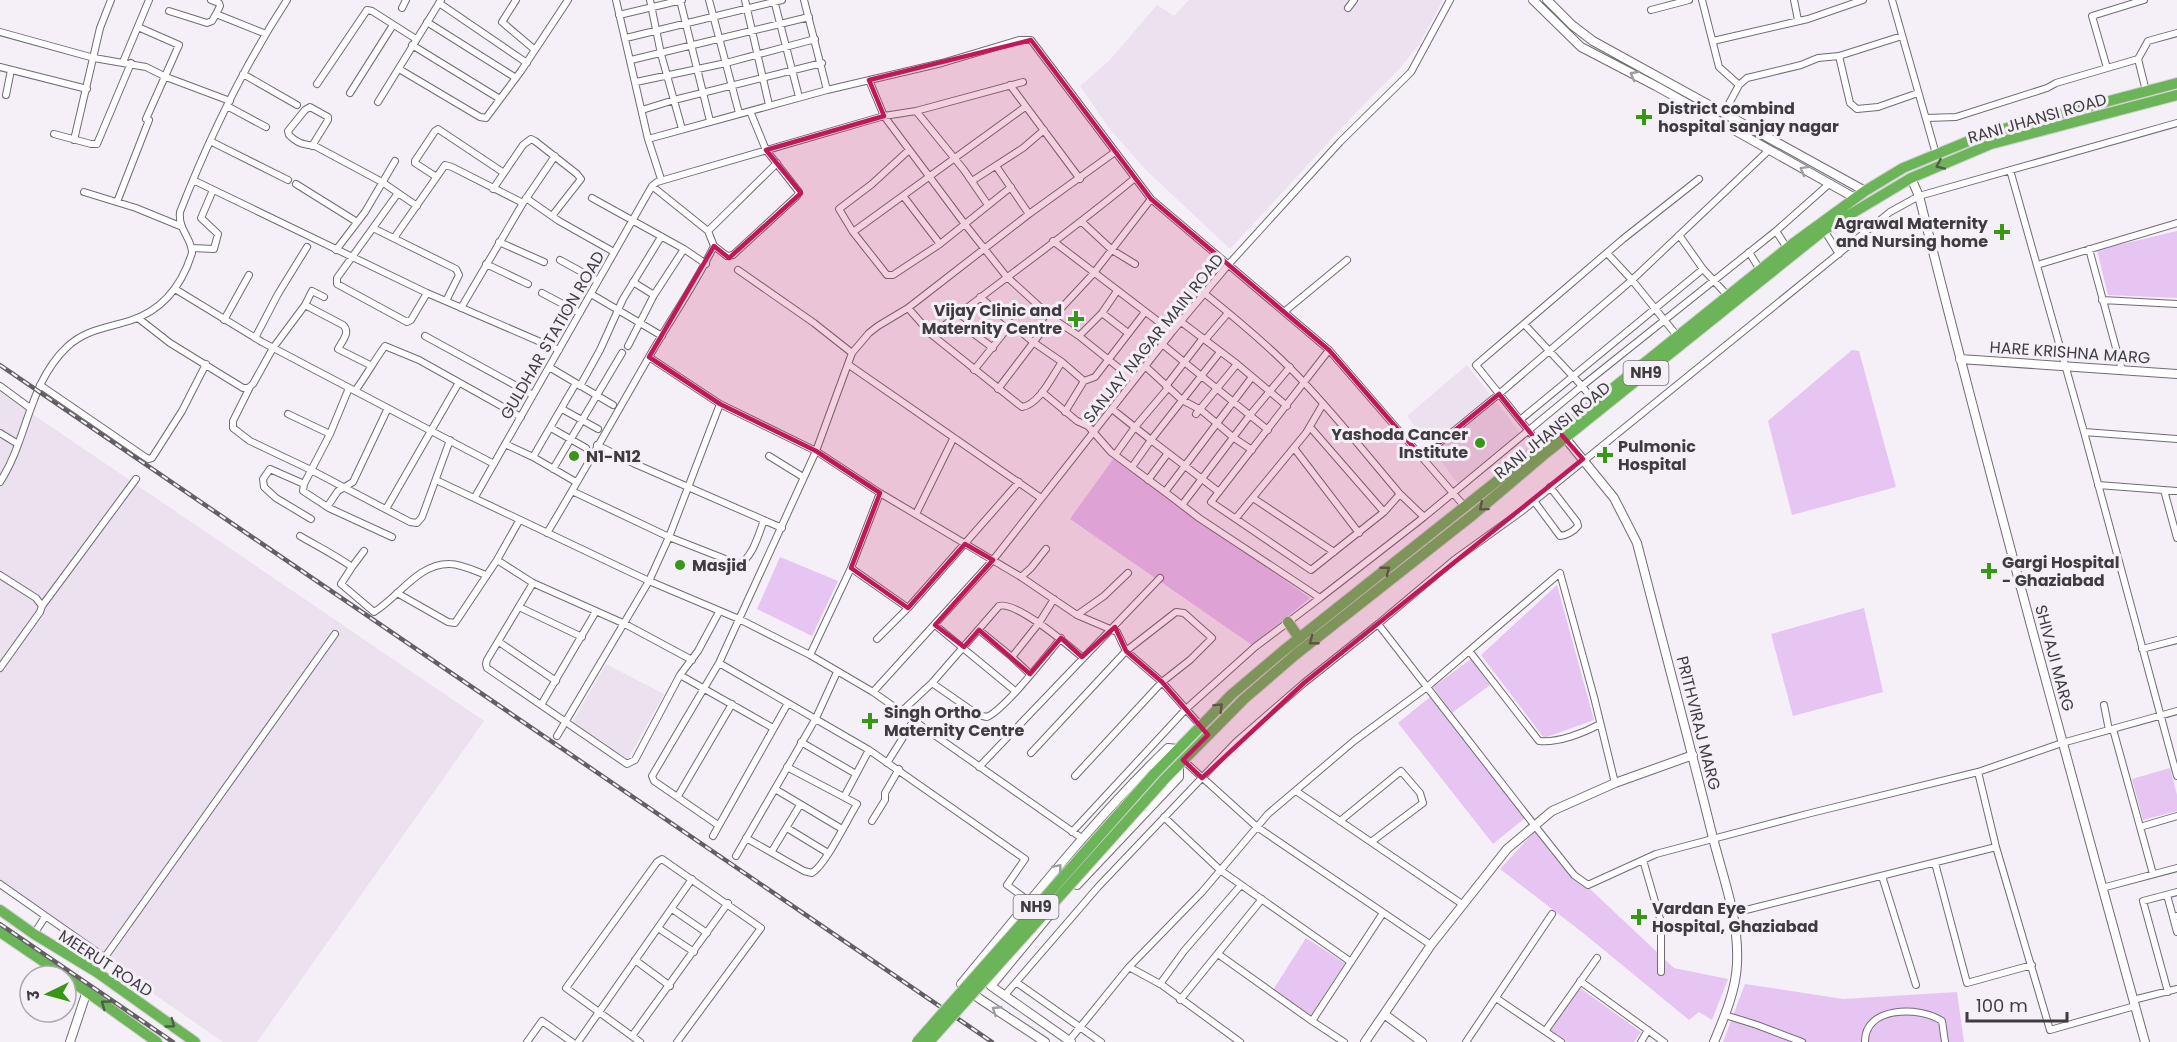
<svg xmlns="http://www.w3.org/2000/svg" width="2177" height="1042" viewBox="0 0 2177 1042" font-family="Poppins,'Noto Sans Devanagari',sans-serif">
<rect width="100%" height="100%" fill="#f5eff8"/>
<path fill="#ebe1ef" d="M1189,0H1443L1418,46L1399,69L1349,120L1230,249L1144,168L1109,128L1080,86L1109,61L1157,5L1174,16Z
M1467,365L1522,435L1460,486L1407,416Z
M0,392L484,721L257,1042H223L0,887Z
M606,664L664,694L628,759L572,723Z"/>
<path fill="#e6c5f3" d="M2177,231V298L2108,295L2097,250Z
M1852,350L1859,351L1896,487L1792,515L1768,421Z
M1113,459L1310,598L1252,645L1070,519Z
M780,557L838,581L812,636L757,609Z
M1557,585L1594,720L1544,738L1481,655Z
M1864,608L1883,692L1793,716L1771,634Z
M1471,659L1490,685L1452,713L1433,687Z
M1430,697L1525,818L1493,844L1398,723Z
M2170,768L2177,795V811L2143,820L2132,779Z
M1535,831L1591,890L1674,968L1728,979L1712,1020L1699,1012L1689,1020L1582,932L1500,869Z
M1306,938L1345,963L1311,1015L1273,990Z
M1745,984L1843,999L1957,992L1964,1042H1723Z
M1580,988L1641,1032L1634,1042H1567L1550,1030Z"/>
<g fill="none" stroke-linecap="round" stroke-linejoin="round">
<defs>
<path id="street" d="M211,0L219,3L220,6L216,14
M516,0L502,22L535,50
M616,0L648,139L661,179
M650,0L661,54L682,129
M680,0L710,121
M709,0L739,113
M745,0L769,105
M774,0L799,97
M804,0L827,90
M1702,0L1719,67L1739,85
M1794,0L1798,20
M1892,0L1936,154
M439,3L527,63
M402,8L406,0
M1348,8L1354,0
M1651,10L1689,0
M169,11L207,23L212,21L216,14L266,34
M619,15L682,0
M427,22L516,78
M138,27L179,45L146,119
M0,32L94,58L146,67L166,77L230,101
M626,38L782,0
M1713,41L1808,19L1863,0
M412,45L500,99
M1839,56L1850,103L1857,109L1878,107L1918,93
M2138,59L2148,41L2177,33
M631,60L809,17
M123,62L149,0
M0,67L87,89
M2107,68L2092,16L2144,0
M399,69L480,117L486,118L521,71L568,0
M243,74L297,105
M869,80L884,116L964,223L1006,276L1052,318L1079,336L1134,380
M636,82L726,63L815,39
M317,84L367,10L372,11L416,39
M1010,85L1080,179
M350,93L393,25
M6,95L11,70
M378,102L441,0
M227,106L266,127
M642,110L674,100L822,63
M916,111L964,170L988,205
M1724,113L1739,85L1747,78L1801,65L1818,58L1839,56L1902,36
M1926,118L1956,117L2047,88L2056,83L2138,59L2146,91
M54,134L91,144H97L131,63
M648,139L827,90L942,63L1019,40H1031L1151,199L1329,350L1465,507
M74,140L100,28L111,0
M210,141L288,180
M312,146L328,120V117L310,107L305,110L288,131L289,135C298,144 303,144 315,146L382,182L417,206
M909,150L872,184L839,209L853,232L887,275H893L940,244L1011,187
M996,166L1029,214
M2010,170L2084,432L2177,776
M435,176L415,163V161L435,131L438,129L504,173
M193,180L427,293L559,350
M972,181L1023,148L1044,130
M296,184L357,222
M652,186L708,231L777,163
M493,189L523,145L531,139L535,141L577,174L581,179L552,216
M84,192L136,208L180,226
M398,193L337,278V284L407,322L411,320L427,293
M904,197L940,244
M526,198L559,221L614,252
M592,198L684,249L706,264
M117,202L149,120
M1082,222L1112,250L1135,264
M373,228L456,269L459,275L446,301
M1824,230L1839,254
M1776,231L1829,184
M853,232L1025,107
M1679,235L1703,269L1728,296
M394,238L445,165L452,167L523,203
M1053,241L1172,332
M499,242L544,262
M714,246L727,256L733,255L797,196L799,192L766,150L750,111
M192,248L214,249L218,234L201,218L213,190
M2089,249L2122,370
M336,250L365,212L395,161
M1749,252L1760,270
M1607,253L1632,280L1678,337
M560,260L598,281
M486,264L528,284
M2037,265L2177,223
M738,270L814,323L852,353
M633,282L654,295
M175,289L262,342L494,464
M542,293L580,313
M1204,293C1234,317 1264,342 1291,369C1330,408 1364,452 1400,494L1384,512L1311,570L1211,502L1329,350
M591,294L662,336
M980,297L1033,342L1062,362L1084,381
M2102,300L2177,304
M305,305L343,325C351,332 342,341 338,349L370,365
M461,308L523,203L555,156
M908,308L932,335L1022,407C1040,404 1052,376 1062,362
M1284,312L1347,260
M1102,313L1128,333
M138,318L170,343L243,388H248L253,384L273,348L305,305L312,291L324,297
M953,318L993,348
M224,320L249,275
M1180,321L1237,364L1287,406
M1525,325L1582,386L1776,231L1787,248
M932,335C999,282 1069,233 1135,178
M425,336L533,395
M1079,336L1102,313L1117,291
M255,338L278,294L307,247
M1205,340L1228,313
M1162,344L1268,430
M628,346L654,295L684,249
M649,357L720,404L816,451L880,493L1021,577L1077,615L1117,632L1126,651L1162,682L1200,725
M849,365L1041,498
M1145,366L1182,400L1201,410L1234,438L1252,450
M549,367L613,405
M974,370L1011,324
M40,385L148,459L152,458L182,411L206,364
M0,386L30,408
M580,386L600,350L623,299L661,237
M1166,386L1203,338
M250,387L233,421V428L250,441L311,470L410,522L417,523L422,517L450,440
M349,388L330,434L304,484L303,491L329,508L392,537
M998,389L1052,318L1093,274L1151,199
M355,391C366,376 374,361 385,346L419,360L521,417
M1042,392L1077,421L1088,426L1111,452L1165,492L1199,518L1320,598L1255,647L1186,709L1072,832
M562,409L598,429
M1112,409L1151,440L1132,467
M1065,412L1084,381L1095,377L1145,312
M288,414L330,434
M1196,414L1237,364
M1520,420L1703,269
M1310,427L1384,512
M551,428L586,448
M2084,432L2177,439
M0,433L18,444
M505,444L533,457L576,482
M597,445L633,463L782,528
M1541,446L1476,365L1623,239L1699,179
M1294,448L1359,533
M1115,455L1135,427L1168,388
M769,456L803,477
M533,457L576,383
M1422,457L1499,394L1632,280L1769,150
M553,469L622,353
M436,480L649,581L739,619L810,655L873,692L1083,839
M1148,480L1168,453
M0,482C28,439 28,384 67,347C85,330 106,328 129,321C162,311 182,285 192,253C192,238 178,230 180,212C209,138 244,66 287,0
M304,484L270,469L263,479L264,487L276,498L311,519
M2098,485L2177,491
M2164,490L2177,538
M572,491L669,537L738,564C752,560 759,533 764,520
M1165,492L1252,377
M1219,492L1151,440L1220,352
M475,497L652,186L657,182L884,116L916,111L1023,82
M1253,498L1334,552
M1534,501L1560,536C1568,535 1574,531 1578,526L1577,522L1550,487
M1182,505L1250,415L1290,367
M327,507L338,491L353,482L388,408
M386,509L458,384
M916,514L953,439
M1424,517L1582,386L1595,403
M1236,518L1306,433L1323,404
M547,533C582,475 615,416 649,357C670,320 695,285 714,246L708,231
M300,536C317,546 335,555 352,567L364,551
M497,560L533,583L625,624L692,660
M352,567L341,584L374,612C398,598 418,563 450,564C461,564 475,571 486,575
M851,568L908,608
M0,575L36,598L42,606L40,612L0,668
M1021,577L1031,568L1046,549
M533,583L487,660L486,664L487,668L627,764L635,760L680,675L698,651L719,612
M397,593L448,622L455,623L497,560L519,521
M1320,598L1424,517L1400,494
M42,606L136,479
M519,607L582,637
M1077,615L1104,596L1128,573
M1378,624L1535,826L1574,875L1588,885L1656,854L1811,813L1978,772L2062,743L2177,711
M935,625L1015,691
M979,630L1012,657L1030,674
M877,639L908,608L1019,482
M499,642L556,681
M2142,649L2177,640
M1470,652L1539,741C1558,743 1584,733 1600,724
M810,655L851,568L880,493
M1012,657L1039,623L1054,599
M719,663L869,750L1025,859L1007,885L1030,902
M680,675L773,728
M932,683L978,715L987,717C1006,708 1045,657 1061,638
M873,692L993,560L1172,332L1228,265L1340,142L1411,72L1450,0
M541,705L595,613
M2104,705L2109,730
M901,712L932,683L999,606C1016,601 1068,645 1082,657
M2113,729L2153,874
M557,736L649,581L669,537L720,404
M801,742L856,774
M1031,753L1126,651L1176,612L1184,613L1212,638L1190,660L1162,682L1075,776
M1183,760L1257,827L1431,945
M887,763L914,720
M979,767L1160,578
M1978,772L1996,847L2050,1030L2135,1006
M775,789L842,829
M1296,791L1462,904
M678,796L732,704
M844,797L869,750
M1164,817L1220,870L1351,962
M872,821L885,800V793L899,769
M1340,821L1401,771L1420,793L1423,803L1371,842
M718,825L654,781L652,776L719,663L816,451L852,353L869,333L878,326L908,308L1029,214L1115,152
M2140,827L2177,816
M787,828L828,853
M713,836L788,703
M746,838L804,871L812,873C826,864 847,820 857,804L787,767
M772,851L800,805
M736,856L816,718L837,672
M1643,860L1661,922V972
M1935,863L1967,983L2032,965
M1882,876L1916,985
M0,884L104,957
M2102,888L2177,868
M2167,895L2173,917
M672,909L707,933
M1734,913L1996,847
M2177,916L2173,917L2177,932
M658,928L694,952
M34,934L45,917
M1218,954L1312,1021L1383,913
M635,960L670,986
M1129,967L1162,985L1240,1042
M95,971L335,634
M1580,981L1664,1042
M1016,982L1101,1042
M1160,984L1184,951L1241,885
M2168,992L2143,901L2177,892
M1004,996L1098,887L1236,742L1304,683L1378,624L1454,560L1522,511L1890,212L1919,196L2177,123
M1496,998L1561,1042
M1180,1000L1262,899
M2133,1000L2177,989
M1725,1015L1757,1025L1802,1042
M1312,1021L1344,1042
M1546,1030L1597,958
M632,1036L728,903
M527,1042L542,1021L572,1042
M578,1042L692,879
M640,1042L566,988L657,862L662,859L761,928L677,1042
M1068,1042L1129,967L1202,892L1268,814L1354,741L1427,687L1560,573L1594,697L1615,783
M1466,1042L1552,914
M1641,1042L1648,1030
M1865,1042C1864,1006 1920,1006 1942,1021L1945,1042"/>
<path id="secondary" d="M1533,0L1581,47L1656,86L1855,198
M1547,0L1572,25L1593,41L1865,191
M1911,178L1919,196C1990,479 2067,760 2145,1042
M1960,359L2177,374
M1562,434L1614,498L1637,543C1662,640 1688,737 1712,834C1723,879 1739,916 1737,964C1736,990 1724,1018 1714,1042
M1077,885L1179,777V764
M1052,912L991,986L1071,1042
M1384,1014L1422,1042
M70,1042L87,991
M1045,1042L980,999L961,984C1028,904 1093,820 1168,748L1178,749
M1365,1042L1431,945L1507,849L1552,811L1615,783L1693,755"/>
<path id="highway" d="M1288,622L1299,638
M1155,773L1231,695L1283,651L1541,446L1795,242L1865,191L1903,168L1988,133L2177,83
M1163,781L1244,699L1295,655L1474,514L1546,453L1824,230L1911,178L1991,144L2177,95
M0,910L34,934L98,973L195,1042
M0,932L65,976
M66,977L157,1042"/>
</defs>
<use href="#street" stroke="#716c73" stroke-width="8"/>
<use href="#secondary" stroke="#716c73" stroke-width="10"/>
<use href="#highway" stroke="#d1d0d1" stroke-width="12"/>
<use href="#street" stroke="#fff" stroke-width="6"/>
<use href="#secondary" stroke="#fff" stroke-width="8"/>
<use href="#highway" stroke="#6cb458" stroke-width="10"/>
<defs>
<path id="rail" d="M0,365L992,1042
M0,924L173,1042"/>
</defs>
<use href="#rail" stroke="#625f63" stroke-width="4.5"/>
<use href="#rail" stroke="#f5eff8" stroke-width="2" stroke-dasharray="7" stroke-linecap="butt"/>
<defs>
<path id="highway-bridge" d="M917,1042L1155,773
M929,1042L1163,781"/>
</defs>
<use href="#highway-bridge" stroke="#d1d0d1" stroke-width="12" stroke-linecap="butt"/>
<use href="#highway-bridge" stroke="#6cb458" stroke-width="10"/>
</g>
<defs><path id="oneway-chevron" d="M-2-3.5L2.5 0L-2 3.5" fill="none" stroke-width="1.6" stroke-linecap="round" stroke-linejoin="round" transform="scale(1.5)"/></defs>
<g stroke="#9e9e9f">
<use href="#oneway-chevron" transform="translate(1634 75) rotate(-152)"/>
<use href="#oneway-chevron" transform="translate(1804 170) rotate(-151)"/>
<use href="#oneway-chevron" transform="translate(1058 868) rotate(-50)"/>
<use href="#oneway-chevron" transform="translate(996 1010) rotate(-147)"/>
</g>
<g stroke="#4c6046">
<use href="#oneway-chevron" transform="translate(1940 165) rotate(156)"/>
<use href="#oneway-chevron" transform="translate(1483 507) rotate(140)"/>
<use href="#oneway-chevron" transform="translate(1386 570) rotate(-38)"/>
<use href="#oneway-chevron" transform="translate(1313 641) rotate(142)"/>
<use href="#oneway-chevron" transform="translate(1219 707) rotate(-45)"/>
<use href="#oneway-chevron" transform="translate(105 1004) rotate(-144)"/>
<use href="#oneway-chevron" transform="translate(171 1024) rotate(36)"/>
</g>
<path fill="#c2185b" fill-opacity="0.2" stroke="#c2185b" stroke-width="4.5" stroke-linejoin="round" d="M1031,40L1151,199L1329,350L1422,457L1499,394L1541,446L1559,432L1583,459L1304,683L1202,778L1183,760L1208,735L1162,682L1126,651L1115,627L1082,657L1061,638L1030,674L979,630L964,647L935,625L993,560L965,544L908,608L851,568L880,493L816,451L720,404L649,357L714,246L729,258L801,193L766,150L884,116L869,80Z"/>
<g fill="#399717" stroke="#f5eff8" stroke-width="2">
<path d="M1641 108h6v6h6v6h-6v6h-6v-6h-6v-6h6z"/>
<path d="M1999 223h6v6h6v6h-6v6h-6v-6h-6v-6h6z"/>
<path d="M1073 310h6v6h6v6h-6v6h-6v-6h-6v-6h6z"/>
<circle cx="1480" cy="443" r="6"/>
<path d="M1602 446h6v6h6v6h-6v6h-6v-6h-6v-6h6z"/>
<circle cx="574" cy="456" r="6"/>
<circle cx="680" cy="565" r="6"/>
<path d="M1986 562h6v6h6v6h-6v6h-6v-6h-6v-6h6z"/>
<path d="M867 712h6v6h6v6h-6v6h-6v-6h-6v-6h6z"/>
<path d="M1636 908h6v6h6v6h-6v6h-6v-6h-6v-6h6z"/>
</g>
<g text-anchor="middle" stroke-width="6" stroke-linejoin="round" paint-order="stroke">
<g fill="#f5eff8" stroke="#757276" stroke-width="1.5">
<rect x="1623.5" y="361" width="45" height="24" rx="4.5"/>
<rect x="1013.5" y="895" width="45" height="24" rx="4.5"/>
</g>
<g font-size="15" font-weight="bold" fill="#3e3c3f">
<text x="1646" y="378">NH9</text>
<text x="1036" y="912">NH9</text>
</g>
<g font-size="16" font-weight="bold" fill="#3e3c3f" stroke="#f5eff8" text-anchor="start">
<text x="1658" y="114">District combind<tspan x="1658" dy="18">hospital sanjay nagar</tspan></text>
<text x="1988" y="229" text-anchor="end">Agrawal Maternity<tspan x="1988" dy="18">and Nursing home</tspan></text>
<text x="1062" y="316" text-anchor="end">Vijay Clinic and<tspan x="1062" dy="18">Maternity Centre</tspan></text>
<text x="1468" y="440" text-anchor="end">Yashoda Cancer<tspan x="1468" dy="18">Institute</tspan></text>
<text x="1618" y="452">Pulmonic<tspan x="1618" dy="18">Hospital</tspan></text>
<text x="586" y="462">N1-N12</text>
<text x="2002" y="568">Gargi Hospital<tspan x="2002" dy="18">- Ghaziabad</tspan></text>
<text x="692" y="571">Masjid</text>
<text x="884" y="718">Singh Ortho<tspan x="884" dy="18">Maternity Centre</tspan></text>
<text x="1652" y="914">Vardan Eye<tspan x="1652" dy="18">Hospital, Ghaziabad</tspan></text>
</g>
<g font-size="16" fill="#3e3c3f" stroke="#f5eff8">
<text transform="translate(2037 118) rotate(-16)" y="6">RANI JHANSI ROAD</text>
<text transform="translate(552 335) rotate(-60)" y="6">GULDHAR STATION ROAD</text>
<text transform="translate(1153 338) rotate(-51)" y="6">SANJAY NAGAR MAIN ROAD</text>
<text transform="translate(2070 352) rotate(4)" y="6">HARE KRISHNA MARG</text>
<text transform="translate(1552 430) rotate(-39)" y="6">RANI JHANSI ROAD</text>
<text transform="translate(2055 658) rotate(75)" y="6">SHIVAJI MARG</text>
<text transform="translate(1699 723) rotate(76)" y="6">PRITHVIRAJ MARG</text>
<text transform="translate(106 963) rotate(33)" y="6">MEERUT ROAD</text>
</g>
</g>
<g transform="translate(48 994) rotate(265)"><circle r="28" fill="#f5eff8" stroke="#aca7ae" stroke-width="1.5"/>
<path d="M0-4.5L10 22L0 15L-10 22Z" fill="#399717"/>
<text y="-9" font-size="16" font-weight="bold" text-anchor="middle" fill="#3e3c3f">उ</text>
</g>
<path d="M1967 1012v9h100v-9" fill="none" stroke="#3e3c3f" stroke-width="3"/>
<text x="1976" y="1012" font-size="18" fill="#3e3c3f" stroke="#f5eff8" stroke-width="4.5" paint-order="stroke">100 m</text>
</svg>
